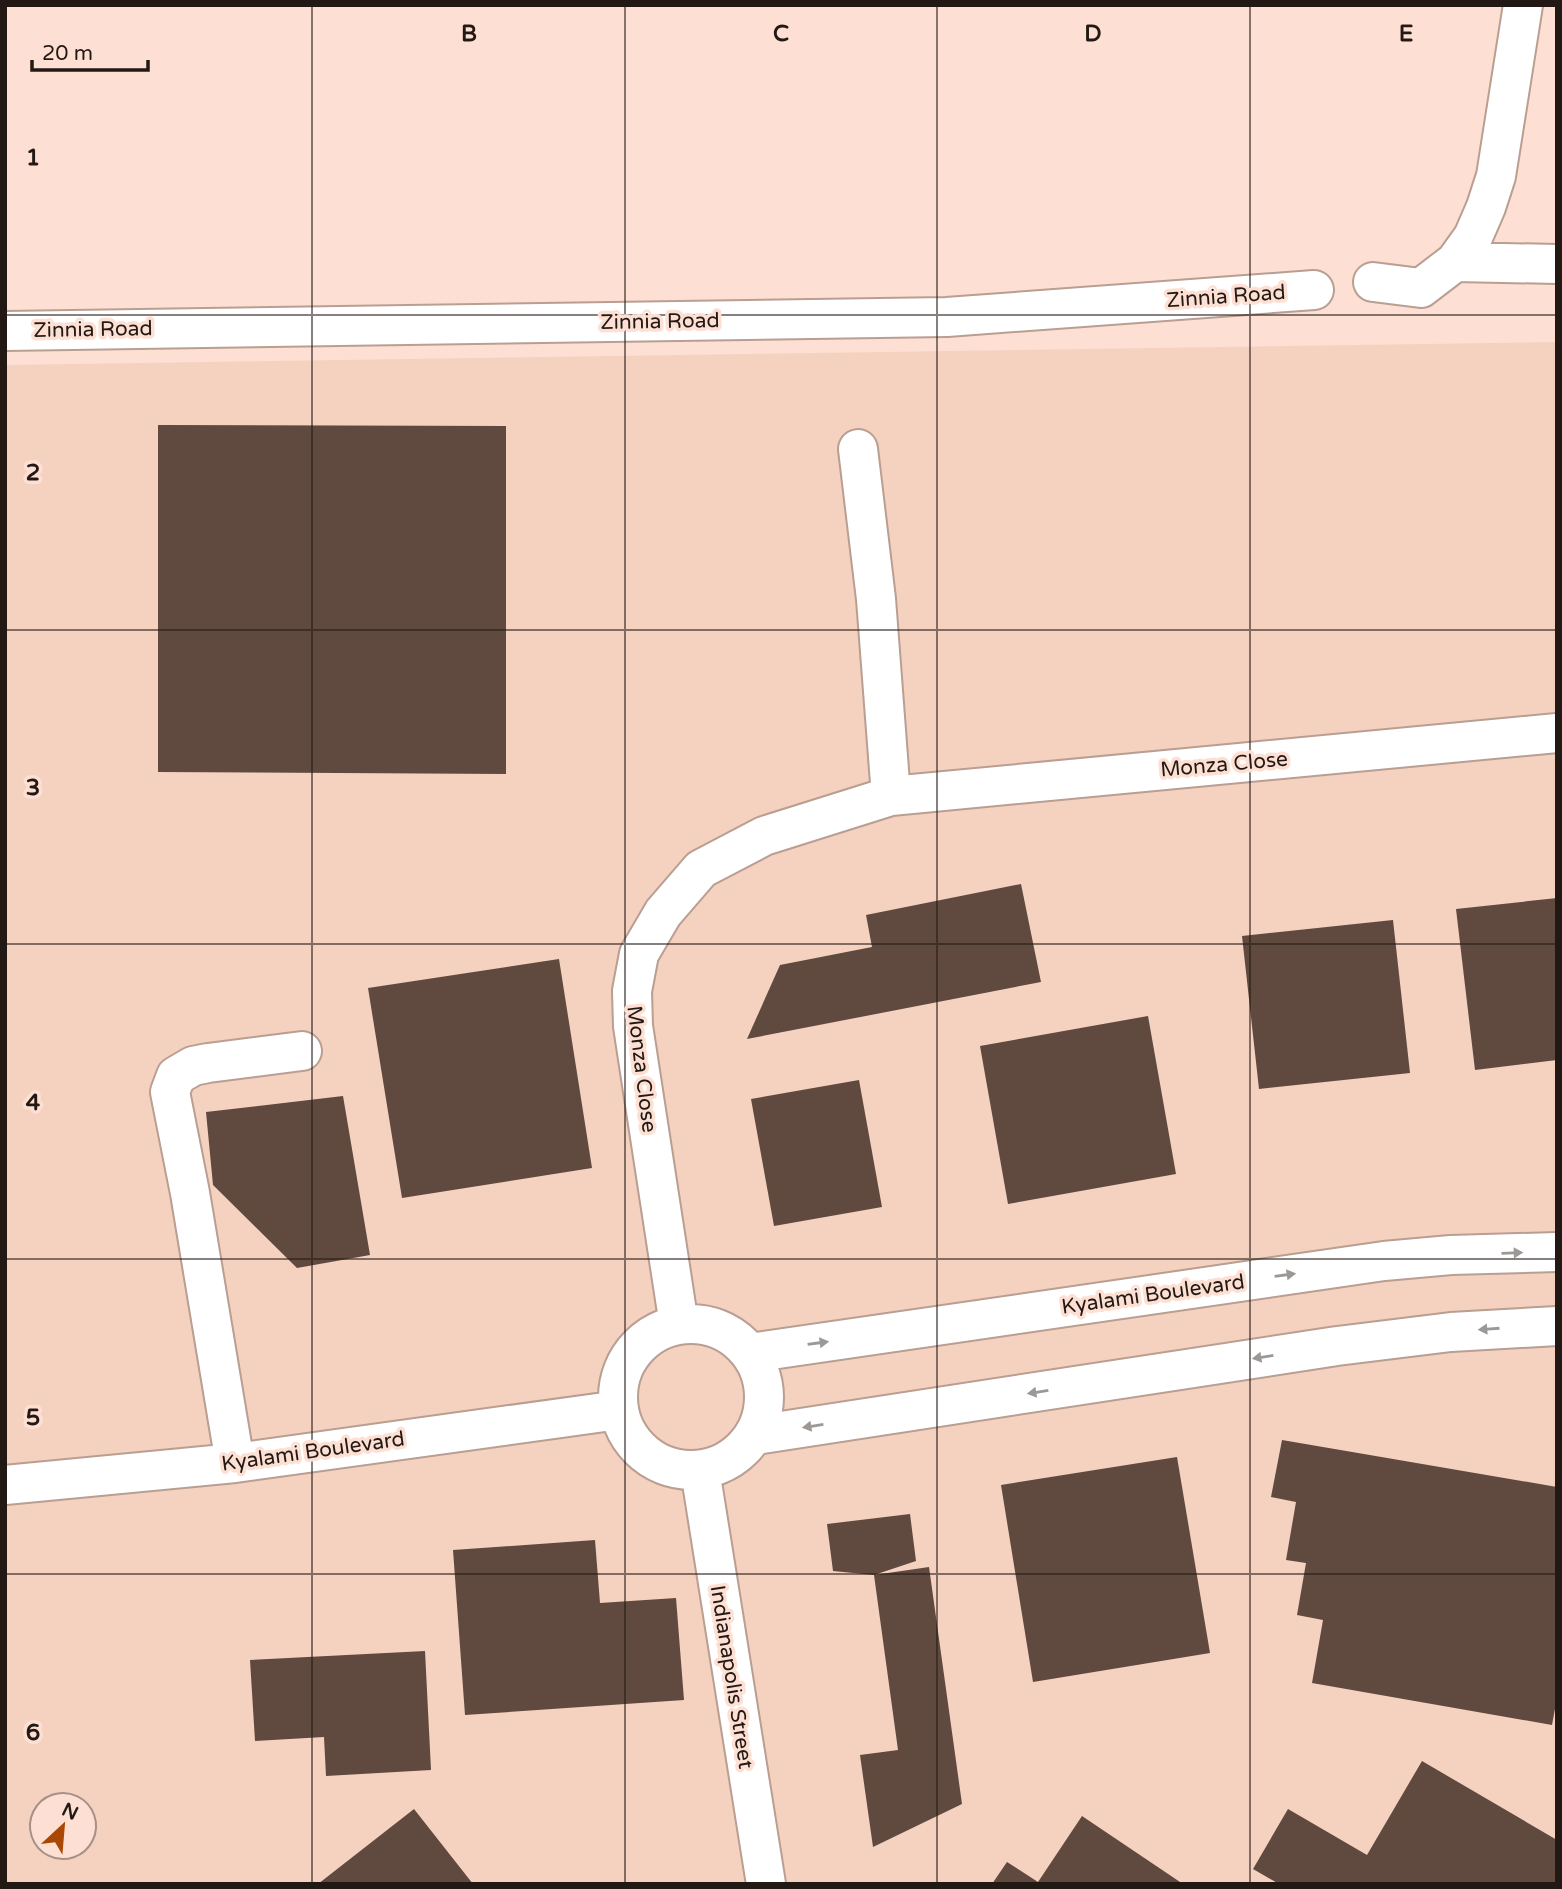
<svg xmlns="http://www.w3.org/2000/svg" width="1562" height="1889" viewBox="0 0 1562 1889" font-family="'Varela Round',sans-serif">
<rect width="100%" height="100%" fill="#fde0d3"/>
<path fill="#f5d1c0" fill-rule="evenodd" d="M1557,342V1884H5V365ZM42,1805H84V1847H42Z"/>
<path fill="#60493e" d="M158,425L506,426V774L158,772Z
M1021,884L1041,982L747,1039L780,965L872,947L866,915Z
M1557,898V1060L1475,1070L1456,909Z
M1393,920L1410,1073L1259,1089L1242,936Z
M559,959L592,1168L402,1198L368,988Z
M1148,1016L1176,1174L1008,1204L980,1046Z
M859,1080L882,1207L774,1226L751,1099Z
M343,1096L370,1255L297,1268L213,1185L206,1112Z
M1282,1440L1557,1487V1698L1552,1725L1312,1683L1323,1620L1297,1615L1306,1563L1286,1560L1296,1502L1271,1497Z
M1177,1457L1210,1653L1033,1682L1001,1485Z
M910,1514L916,1561L874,1575L833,1571L827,1524Z
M595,1540L600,1603L676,1598L684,1700L465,1715L453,1550Z
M929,1567L962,1804L873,1847L860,1755L898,1750L874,1575Z
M425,1651L431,1770L326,1776L324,1737L255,1741L250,1660Z
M1422,1761L1557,1840V1884H1279L1253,1869L1288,1809L1367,1855Z
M414,1809L473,1884H318Z
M1082,1816L1183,1884H992L1007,1862L1038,1882Z"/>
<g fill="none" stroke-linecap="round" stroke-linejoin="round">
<defs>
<path id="minor" d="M1455,262L1557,264
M1373,282L1421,288L1455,262L1473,237L1486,207L1496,176L1523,5
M5,331L947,317L1314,290
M858,449L876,599L891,796
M618 1397a73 73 0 1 1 146 0a73 73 0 1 1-146 0Z
M679,1325L633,1026L632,991L639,954L663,913L701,869L764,836L891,796L1557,733
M750,1353L1384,1261L1451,1255L1557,1252
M755,1435L1337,1346L1451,1332L1557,1326
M235,1463L190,1193L170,1092L176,1076L193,1066L208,1063L302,1051
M700,1470L766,1884
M5,1485L235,1463L619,1410"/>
</defs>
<use href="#minor" stroke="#b99e92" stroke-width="42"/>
<use href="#minor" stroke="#fff" stroke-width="38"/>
</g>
<defs><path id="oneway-solid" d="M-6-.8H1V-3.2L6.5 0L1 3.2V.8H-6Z" transform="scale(1.75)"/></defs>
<g fill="#9c9895">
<use href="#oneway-solid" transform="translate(1512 1253) rotate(-2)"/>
<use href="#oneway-solid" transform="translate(1285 1275) rotate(-8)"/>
<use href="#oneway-solid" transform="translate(1489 1329) rotate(176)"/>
<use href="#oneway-solid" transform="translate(818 1343) rotate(-8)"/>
<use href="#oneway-solid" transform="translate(1263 1357) rotate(171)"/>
<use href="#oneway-solid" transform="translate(1038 1392) rotate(171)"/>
<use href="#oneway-solid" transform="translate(813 1426) rotate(171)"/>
</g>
<path fill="none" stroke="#231914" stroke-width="2" stroke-opacity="0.55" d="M312,5V1884M625,5V1884M937,5V1884M1250,5V1884M5,315H1557M5,630H1557M5,944H1557M5,1259H1557M5,1574H1557"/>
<g text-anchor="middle" stroke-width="7" stroke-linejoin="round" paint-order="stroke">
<g font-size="21" fill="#231914" stroke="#fde0d3">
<text transform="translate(1226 296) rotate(-4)" y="7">Zinnia Road</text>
<text transform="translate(660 321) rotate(-1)" y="7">Zinnia Road</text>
<text transform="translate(93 329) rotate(-1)" y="7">Zinnia Road</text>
<text transform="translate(1224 764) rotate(-5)" y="7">Monza Close</text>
<text transform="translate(642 1069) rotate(83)" y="7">Monza Close</text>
<text transform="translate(1153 1294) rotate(-8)" y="7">Kyalami Boulevard</text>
<text transform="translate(313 1451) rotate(-8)" y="7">Kyalami Boulevard</text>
<text transform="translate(732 1677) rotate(81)" y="7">Indianapolis Street</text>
</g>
</g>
<g font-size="23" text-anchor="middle" font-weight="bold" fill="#231914" stroke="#fde0d3" stroke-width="7" stroke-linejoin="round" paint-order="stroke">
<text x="469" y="41">B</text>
<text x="781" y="41">C</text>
<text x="1093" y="41">D</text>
<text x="1406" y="41">E</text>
<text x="33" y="165">1</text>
<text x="33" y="480">2</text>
<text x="33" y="795">3</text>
<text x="33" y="1110">4</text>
<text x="33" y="1425">5</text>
<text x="33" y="1740">6</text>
</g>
<rect width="1562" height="1889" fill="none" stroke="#231914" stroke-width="14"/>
<g transform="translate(63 1826) rotate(26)"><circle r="33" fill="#fde0d3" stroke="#a69087" stroke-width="2"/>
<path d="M0-5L12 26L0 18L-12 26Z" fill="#a94704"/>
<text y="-10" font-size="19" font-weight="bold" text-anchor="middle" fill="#231914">N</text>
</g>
<path d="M32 60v10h116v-10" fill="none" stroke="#231914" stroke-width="3.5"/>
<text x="42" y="60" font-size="21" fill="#231914" stroke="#fde0d3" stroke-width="5" paint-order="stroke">20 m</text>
</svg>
